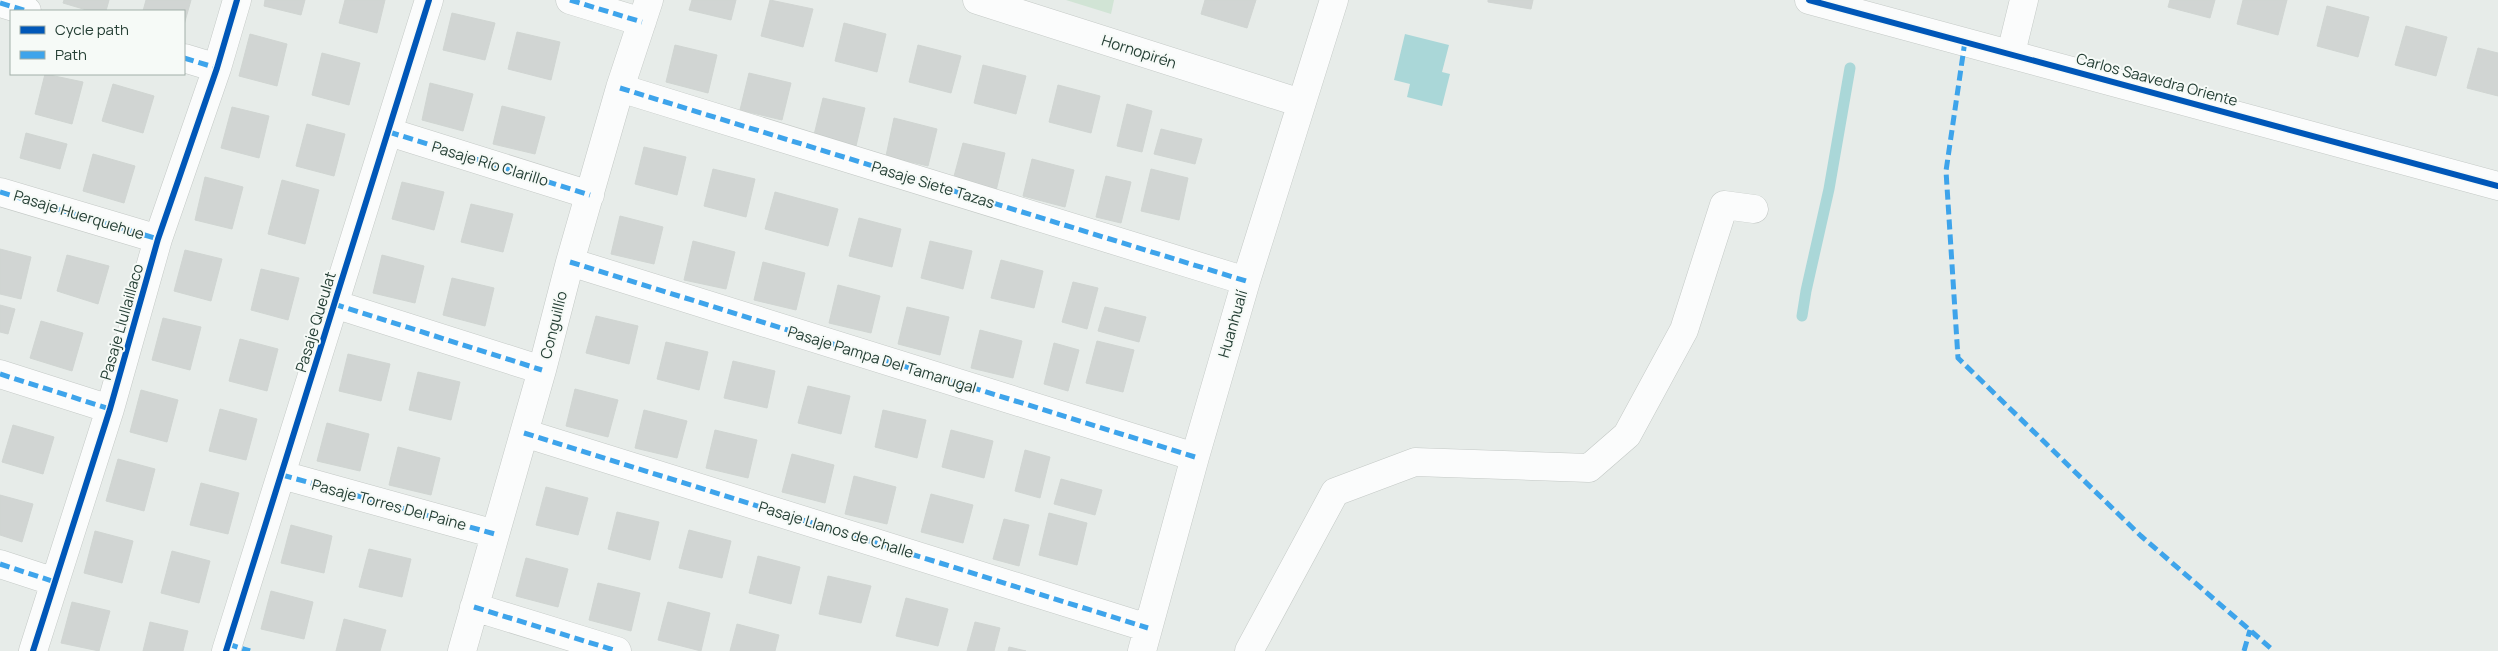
<svg xmlns="http://www.w3.org/2000/svg" width="2498" height="651" viewBox="0 0 2498 651" font-family="Manrope,sans-serif">
<rect width="100%" height="100%" fill="#e7ece9"/>
<path fill="#d1e4d5" d="M1066,0H1114L1111,14Z"/>
<path fill="#aad7d8" d="M1405,34L1449,45L1442,72L1450,74L1442,106L1407,97L1410,84L1394,80Z"/>
<g fill="none" stroke-linecap="round" stroke-linejoin="round">
<path stroke="#aad7d8" stroke-width="11" d="M1802,316L1806,291L1829,189L1850,68"/>
</g>
<path fill="#d1d5d3" stroke="#d0d5d2" d="M64,0H109L106,11H90L63,3Z
M146,0H191L184,25V11H143Z
M265,0H305L301,15L264,6Z
M345,0H385L377,33L339,23Z
M692,0H736L731,20L689,10Z
M770,0L813,9L803,47L761,36Z
M1205,0H1256L1247,28L1201,14Z
M1488,0H1533L1531,9L1488,2Z
M2170,0H2215L2210,18L2168,7Z
M2243,0H2287L2278,35L2237,24Z
M2327,6L2369,17L2358,57L2317,46Z
M452,13L495,23L485,60L443,50Z
M844,23L886,34L877,72L835,61Z
M2406,26L2447,37L2436,76L2395,65Z
M517,32L560,42L551,80L508,69Z
M250,34L287,44L277,86L239,76Z
M675,45L717,55L708,93L666,82Z
M918,45L961,56L951,93L909,82Z
M2478,48L2498,53V96L2467,88Z
M322,53L360,63L349,105L312,95Z
M983,65L1026,76L1016,114L974,103Z
M749,73L791,83L782,120L740,110Z
M45,74L83,82L72,124L35,114Z
M430,83L473,94L463,131L422,120Z
M113,84L154,96L143,133L102,121Z
M1058,85L1100,96L1091,133L1049,122Z
M823,98L865,108L856,146L814,135Z
M1127,104L1152,111L1142,152L1117,146Z
M502,106L545,117L535,154L493,144Z
M232,107L269,116L259,158L221,148Z
M894,118L937,129L928,166L886,156Z
M307,124L345,134L334,176L296,166Z
M1161,129L1202,139L1195,164L1154,154Z
M26,133L67,144L60,169L20,158Z
M963,143L1005,153L996,191L953,180Z
M644,147L686,157L677,195L635,184Z
M93,154L135,166L124,203L83,191Z
M1032,159L1074,170L1065,207L1023,196Z
M713,169L755,179L746,217L704,206Z
M1151,169L1188,178L1179,220L1141,211Z
M1106,176L1131,182L1121,223L1096,217Z
M205,177L243,187L232,229L195,220Z
M282,180L319,190L305,244L268,234Z
M402,182L444,192L434,230L392,219Z
M775,192L838,209L828,246L765,229Z
M471,204L513,214L503,252L461,242Z
M620,216L663,227L654,264L611,254Z
M859,218L901,229L892,267L849,256Z
M693,241L735,252L726,289L684,280Z
M930,241L972,251L963,289L921,278Z
M0,249L31,257L21,299L0,294Z
M185,250L222,259L211,301L174,291Z
M67,255L109,266L98,304L57,291Z
M382,255L424,266L415,303L373,293Z
M1001,260L1043,271L1034,308L991,298Z
M763,262L805,273L796,310L754,300Z
M261,269L299,278L288,320L251,310Z
M452,278L494,288L485,326L443,315Z
M1073,282L1098,288L1087,329L1062,322Z
M838,285L880,296L871,333L829,323Z
M0,305L15,309L8,334L0,332Z
M907,307L949,317L940,355L898,344Z
M1105,307L1146,317L1139,342L1098,331Z
M596,316L638,326L629,364L586,353Z
M163,318L201,327L190,370L152,360Z
M41,321L83,333L72,371L30,358Z
M980,330L1022,341L1013,378L971,368Z
M240,339L278,349L267,391L229,381Z
M1097,341L1134,350L1123,392L1086,383Z
M666,342L708,352L699,390L657,379Z
M1054,343L1079,350L1068,391L1044,384Z
M348,354L390,364L381,401L339,391Z
M733,361L775,371L767,408L724,398Z
M418,372L460,382L451,420L409,410Z
M808,386L850,396L841,434L798,423Z
M575,389L618,400L608,437L566,426Z
M141,390L178,400L167,442L130,432Z
M220,409L257,419L246,460L209,451Z
M644,410L687,421L677,458L635,448Z
M883,410L926,420L917,458L875,447Z
M327,423L369,434L360,471L317,461Z
M13,425L54,437L43,474L2,462Z
M715,430L757,440L748,478L706,468Z
M951,430L993,441L984,478L942,467Z
M398,447L440,458L431,495L389,485Z
M1025,450L1050,457L1040,498L1015,491Z
M792,454L834,465L825,503L782,492Z
M118,459L155,469L144,511L106,501Z
M854,476L896,487L887,524L845,514Z
M1061,479L1102,490L1095,515L1054,504Z
M201,483L239,493L228,534L190,525Z
M546,487L588,498L578,535L536,525Z
M931,494L973,505L963,543L921,532Z
M0,495L33,504L22,542L0,535Z
M617,512L659,522L650,560L608,549Z
M1049,513L1087,523L1077,565L1039,555Z
M1004,519L1029,525L1019,566L993,559Z
M291,525L332,536L324,573L281,563Z
M689,530L731,541L722,578L679,568Z
M95,531L133,541L122,583L84,573Z
M369,549L411,559L402,597L359,587Z
M172,551L210,561L199,603L161,593Z
M758,556L800,567L791,604L749,593Z
M526,558L568,569L558,607L516,596Z
M828,576L871,586L861,623L819,614Z
M598,583L640,593L631,631L589,620Z
M271,591L313,602L304,639L261,629Z
M906,598L948,609L938,646L896,636Z
M72,602L110,611L99,651L61,643Z
M668,602L710,613L701,651L658,640Z
M344,619L386,630L380,651H336Z
M150,622L188,631L183,651H143Z
M975,622L1000,628L994,651H967Z
M737,624L779,635L775,651H730Z
M1009,647L1026,651H1008Z"/>
<g fill="none" stroke-linecap="round" stroke-linejoin="round">
<defs>
<path id="minor" d="M570,0L642,22
M977,0L1301,103
M1809,0L2498,186
M0,3L27,11
M2011,53L2024,0
M184,58L217,68
M620,88L1246,281
M389,132L590,195
M0,192L158,239
M570,262L1195,457
M334,304L542,370
M0,374L110,409
M524,433L1148,628
M282,475L495,534
M0,564L55,582
M474,607L617,651
M33,651L110,409L158,239L217,68L237,0
M226,651L429,0
M462,651L542,370L570,262L620,88L649,0
M1142,651L1195,457L1246,281L1334,0
M1249,651L1335,492L1415,462L1589,468L1627,435L1684,330L1724,205L1754,209"/>
</defs>
<use href="#minor" stroke="#c4c9c6" stroke-width="29"/>
<use href="#minor" stroke="#fbfcfc" stroke-width="28"/>
<path stroke="#3ea4eb" stroke-width="5" stroke-dasharray="10 5" stroke-linecap="butt" d="M570,0L642,22
M0,3L27,11
M1965,41L1946,171L1958,358L2141,536L2274,651
M184,58L217,68
M620,88L1246,281
M389,132L590,195
M0,192L158,239
M570,262L1195,457
M334,304L542,370
M0,374L110,409
M524,433L1148,628
M282,475L495,534
M0,564L55,582
M474,607L617,651
M228,644L250,651
M2244,651L2250,630"/>
<defs>
<path id="cycleway" d="M1809,0L2498,186
M33,651L110,409L158,239L217,68L237,0
M226,651L429,0"/>
</defs>
<use href="#cycleway" stroke="#f6faf7" stroke-width="9"/>
<use href="#cycleway" stroke="#0057b8" stroke-width="6"/>
</g>
<g text-anchor="middle" stroke-width="4" stroke-linejoin="round" paint-order="stroke">
<g font-size="15" fill="#253f35" stroke="#f6faf7">
<text transform="translate(1139 52) rotate(18)" y="5">Hornopirén</text>
<text transform="translate(2157 80) rotate(15)" y="5">Carlos Saavedra Oriente</text>
<text transform="translate(490 164) rotate(17)" y="5">Pasaje Río Clarillo</text>
<text transform="translate(933 185) rotate(17)" y="5">Pasaje Siete Tazas</text>
<text transform="translate(79 215) rotate(17)" y="5">Pasaje Huerquehue</text>
<text transform="translate(122 322) rotate(-74)" y="5">Pasaje Llullaillaco</text>
<text transform="translate(316 322) rotate(-73)" y="5">Pasaje Queulat</text>
<text transform="translate(1233 324) rotate(-74)" y="5">Huanhualí</text>
<text transform="translate(554 325) rotate(-76)" y="5">Conguillío</text>
<text transform="translate(882 360) rotate(17)" y="5">Pasaje Pampa Del Tamarugal</text>
<text transform="translate(389 505) rotate(15)" y="5">Pasaje Torres Del Paine</text>
<text transform="translate(836 530) rotate(17)" y="5">Pasaje Llanos de Challe</text>
</g>
</g>
<rect x="10" y="10" width="175" height="65" fill="#f6faf7" stroke="#a2afa9"/>
<rect x="20" y="26" width="25" height="8" fill="#0057b8" stroke="#a2afa9"/>
<text x="55" y="35" font-size="15" fill="#253f35">Cycle path</text>
<rect x="20" y="51" width="25" height="8" fill="#3ea4eb" stroke="#a2afa9"/>
<text x="55" y="60" font-size="15" fill="#253f35">Path</text>
</svg>
